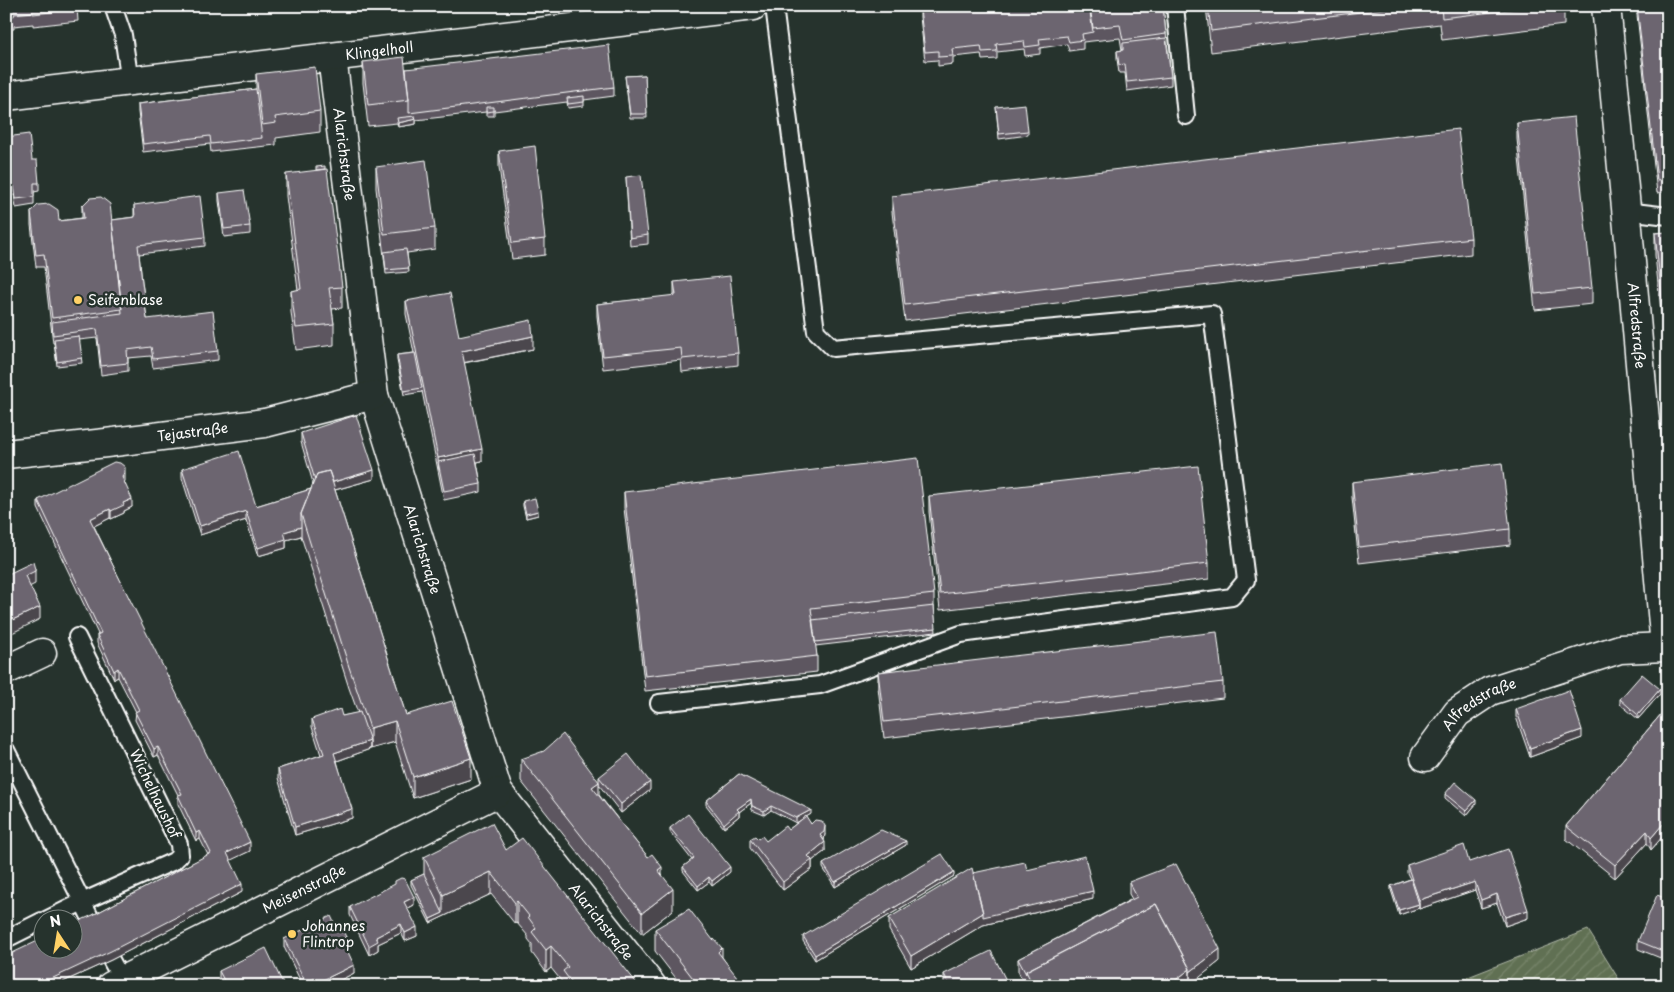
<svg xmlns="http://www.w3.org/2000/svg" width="1674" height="992" viewBox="0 0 1674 992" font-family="'Playpen Sans',sans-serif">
<defs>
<pattern id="garden-furrows" width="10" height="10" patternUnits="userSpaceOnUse" patternTransform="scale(1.25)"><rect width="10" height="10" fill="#607052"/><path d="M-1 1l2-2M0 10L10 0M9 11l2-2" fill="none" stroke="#78856c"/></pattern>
</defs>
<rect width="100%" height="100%" fill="#26332d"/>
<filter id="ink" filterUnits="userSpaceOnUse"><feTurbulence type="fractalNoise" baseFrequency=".02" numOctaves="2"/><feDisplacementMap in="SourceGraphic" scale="10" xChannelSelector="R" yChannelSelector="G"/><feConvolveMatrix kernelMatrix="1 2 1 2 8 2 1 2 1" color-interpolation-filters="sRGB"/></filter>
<g filter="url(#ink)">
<path fill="url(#garden-furrows)" stroke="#b0b8a8" d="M1588,930L1623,986H1445Z"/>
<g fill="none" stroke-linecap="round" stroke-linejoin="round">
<defs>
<path id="lane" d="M113,6L123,35L130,82
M1175,6L1186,116
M1626,211L1668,216
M659,703L820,685L961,634L1232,597L1246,580L1212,314L833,348L816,331L774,6
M6,750L93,923
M46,920L82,902L174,861L180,855L179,844L77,637
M6,939L42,921
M111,960L122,980"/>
<g id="street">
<path id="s1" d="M1606,6L1628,228L1665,647"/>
<path id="s2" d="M332,57L374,395L498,792L652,986"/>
<path id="s3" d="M6,454L106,443L265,423L374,395"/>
<path d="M6,670L42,653"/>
<path id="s4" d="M1425,757L1457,713L1490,691L1620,649L1665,647L1668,648"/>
<path id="s5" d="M111,986L498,792"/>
</g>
<g id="secondary">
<path id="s6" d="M6,96L753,6"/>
</g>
</defs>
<use href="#lane" stroke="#fff" stroke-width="20"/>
<use href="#street" stroke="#fff" stroke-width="31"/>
<use href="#secondary" stroke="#fff" stroke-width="31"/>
<use href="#lane" stroke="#26332d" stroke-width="16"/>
<use href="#street" stroke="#26332d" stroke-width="28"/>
<use href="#secondary" stroke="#26332d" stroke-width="28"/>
</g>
<path fill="#5d5760" stroke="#fff" d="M6,6H77L78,21L33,26V24L14,26V29H6Z
M1163,6L1171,77V85L1127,91L1125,73H1119L1117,59V51L1122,50L1120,38L1083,42V49L1069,51L1067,44L1040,48V54L1025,56L1024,49L997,52V59L982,60L981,54L953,57V64L938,66V60L925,61L920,17V9Z
M1206,6H1564V25L1442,40L1440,24L1211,52Z
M1636,6H1668V191L1657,193Z
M363,62L406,69L614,87V96L584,100V106L568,108L567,102L494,111V116H486V112L416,120V124L398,127L397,123L368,126L363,83Z
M256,74L320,111V132L276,138V145L211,152L210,144L143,152L138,112V104L256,89Z
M645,75L647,118H630L625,76Z
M996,107L1028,131V135L999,139Z
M1517,123L1592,288V304L1535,310L1517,139Z
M6,137L32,160L39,183V191L34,192V205L16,208L14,195L6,196Z
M499,151L545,239V255L512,259L499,167Z
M376,167L435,228V249L407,253L409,272L386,274L376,188Z
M286,174L342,287V308L332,309L334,324V345L296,350L291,312V291L298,290L286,196Z
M626,177L648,235V244L630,246Z
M219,193L250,226V234L224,237L219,201Z
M892,196L1471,238V254L905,321L892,212Z
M134,205L205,237V246L139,254L142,282L147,319L218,351V360L153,368L151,356L128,358V371L101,375L97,338L79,340L82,363L57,366L54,343H53L44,267H36L31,225V212L59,221L82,218V206L112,220L134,217Z
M1668,232V378L1655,255V233Z
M674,282L738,353V365L682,372L681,360L603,369L597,316V304L674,296Z
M406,301L459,336L533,349L464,363L482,461L477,462L481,484V492L444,500L422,391V392L404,395L397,360V355L414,353L406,314Z
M301,433L374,479L335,490L406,715L471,779L413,798L395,742L370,749L337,761L352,818L295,835L278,778V769L321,755L312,727V719L342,716L358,713L349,688L301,536L286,540V548L258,556L246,520L200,535L182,478V469L256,506L311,489L313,483L301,442Z
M125,481L124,482L132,507L124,511V513L111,519L110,518L94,526L250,851L230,860L242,892L111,960L54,986H6L93,915L208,855L200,839L196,841L178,804V795L158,755L154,757L135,720L136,712L118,677L114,679L97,643V635L98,634L38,508V500Z
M1352,482L1510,529V545L1359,563L1352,497Z
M624,492L934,594V606L936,632L815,646L817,656V672L645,691L624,508Z
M929,496L1209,563V579L940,610L929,512Z
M523,501L538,515L526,518L523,506Z
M878,672L1223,682V698L884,738L878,687Z
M1660,694L1638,719L1620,704V699Z
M1668,706V840L1663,836L1651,850L1647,843L1615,878L1566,839V826Z
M1516,709L1582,738L1530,757L1516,717Z
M521,759L599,795L662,875L673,910L642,934L521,781Z
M739,774L811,814L806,817L811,824L825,834L824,840L825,851L812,861V869L783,890L750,848V839H758L766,841L788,830L802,819L796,823L771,810L764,815L752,810L751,803L739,812V816L724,828L706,805V801Z
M599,777L650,790L621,813L599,785Z
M1445,794L1476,804L1466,816L1445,798Z
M670,828L730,872L712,886L709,882L698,890L683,871V867L692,860L670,832Z
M906,845L835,887L823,868V864Z
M506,850L639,986H563V983L551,968L546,972L532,953V944L528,939V936L517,923L515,924L491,894L430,923L411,885V880L424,874V857Z
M1469,862L1528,918L1505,926L1497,903L1481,908L1475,890L1419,909V908L1399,915L1391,890V886L1410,879L1407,873V865Z
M1027,870L1093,899L983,925L911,968L889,930V918L973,873Z
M954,876L815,960L803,941V936Z
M1129,882L1220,961L1188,986H1011L1022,980L1018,971V959L1132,899L1129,894Z
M1668,899V961L1638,949V941Z
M414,905L407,909L417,936L405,941L401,933L378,944V950L369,955L350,915V907Z
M655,929L722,957L741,986H682L655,951Z
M284,939L346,945L345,946L354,973L329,986H303L284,947Z
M219,971L284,986H222L219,980Z
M944,974L1009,986H946L944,983Z"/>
<path fill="#4c474e" stroke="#fff" d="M416,119V124L398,127V123Z
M533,336V349L462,363V351Z
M482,449V461L439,470L438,458Z
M374,470V479L317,495V487Z
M125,473V481L122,486V477Z
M132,499V507L124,511V513L111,519V511L123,503Z
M110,509V518L90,528V519Z
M246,511V520L200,535V526Z
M538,511V515L526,518V514Z
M301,527V536L286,540V548L258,556V548L284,532Z
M35,569V584L25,589V576Z
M40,607V619L6,636V623Z
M118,668V677L114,679V671Z
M1660,689V694L1638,719V715Z
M395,721V742L370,749V728Z
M1582,730V738L1530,757V748Z
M370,741V749L334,762V753Z
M158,747V755L154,757V749Z
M471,758V779L413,798V777Z
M599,782V803L592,787Z
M650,782V790L621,813V804Z
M751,799V803L739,812V816L724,828V824L737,809Z
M1476,800V804L1466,816V811Z
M771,806V810L764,815V811Z
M352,809V818L295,835V827Z
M811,810V814L796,823V818Z
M1663,824V836L1651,850V838Z
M825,826V834L824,840L820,835Z
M200,831V839L196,841V833Z
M1647,831V843L1615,878V865Z
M906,841V845L835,887V882Z
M250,842V851L227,862V853Z
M825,842V851L812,861V869L783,890V882L808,856Z
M662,867V888L658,870Z
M730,867V872L712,886V881Z
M491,872V894L430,923V919L443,913V895Z
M954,872V876L815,960V955Z
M709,877V882L698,890V886Z
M1475,882V890L1419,909V900Z
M242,884V892L111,960L54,986H36Z
M673,889V910L642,934V913Z
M1093,891V899L983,925L911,968V956L983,913Z
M1497,894V903L1481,908V900Z
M414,897V905L404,910V902Z
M517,901V923L515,924V903Z
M1419,904V908L1399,915V910Z
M1528,910V918L1505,926V917Z
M401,924V933L378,944V950L369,955V946L376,937Z
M417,927V936L405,941V933Z
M346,937V945L342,948V939Z
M551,946V968L546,972V950Z
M722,948V970L718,952Z
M1220,949V961L1190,985V972Z
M354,965V973L329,986H317V983Z
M1190,969V985L1188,986H1168Z
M315,978V986H306V983Z
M741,982V986H734Z"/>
<path fill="#6c6570" stroke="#fff" d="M6,6H77L78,9L33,14V12L14,14V16L6,17Z
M941,6H1089L1093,32L1082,34L1083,40L1069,42L1067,36L1039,39L1040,45L1025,47L1024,41L996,44L997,51L982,52L981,46L952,49L953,56L938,57V51L925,52L920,9Z
M1090,6H1163L1166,34L1123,40L1120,25L1093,28Z
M1208,6H1408L1211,31Z
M1441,6H1542L1442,18Z
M1637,6H1668V179L1657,180Z
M1166,38L1171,77L1127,82L1125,64L1119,65L1117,51L1123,50V43Z
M609,45L614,87L409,113V100L406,69Z
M404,57L409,100L368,105L363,62Z
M315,67L320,111L275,117L276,123L262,125L256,74Z
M645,75L647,114H630L625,76Z
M256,89L262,138L211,144L210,136L143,144L138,104Z
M584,96V102L568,104L567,98Z
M1025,104L1028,131L999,134L996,107Z
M486,107H494V111L486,112Z
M415,116L416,119L398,123L397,118Z
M1574,117L1592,288L1535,294L1517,123Z
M1458,129L1471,238L905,305L892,196Z
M29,134L32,160H37L39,183H34V197L16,199L14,186L6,188V137Z
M535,146L545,239L512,243L499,151Z
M426,160L435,228L384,234L376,167Z
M325,166V169L316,170V167Z
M327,169L342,287L329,288L334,324L296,328L291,291L301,289L286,174Z
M641,175L648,235L630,238L626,177Z
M244,190L250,226L224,229L219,193Z
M200,196L205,237L138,245L142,282L147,319L213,311L218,351L153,359L151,347L127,350L128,363L101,366L97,329L53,335L52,322L122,313L112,220L135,217L134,205Z
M101,197L110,204L122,309L52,318L44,254L36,255L31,212L38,205L49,204L58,210L59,221L84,218L82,206L90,198Z
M1668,232V357L1655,233Z
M406,249L409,268L386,270L384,252Z
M730,276L738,353L682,359L681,348L603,356L597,304L676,295L674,282Z
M450,293L459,336L531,320L533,336L462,351L482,449L438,458L406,301Z
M79,336L82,358L57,362L54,339Z
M415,353L422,388L404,391L397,355Z
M356,415L374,470L333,482L329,471L317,474L315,480L301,433Z
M239,451L256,506L311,489L301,514V527L284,532L286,539L258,548L246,511L200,526L182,469Z
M475,454L481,484L444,491L438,462Z
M918,458L934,594L811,608L817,656L645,676L624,492Z
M114,462L120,463L125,467V473L122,477L132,499L123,503L124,505L111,511L110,509L90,519L250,842L227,853L242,884L111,951L36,986H6V956L42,939V950H72V924L93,915L211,853L200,831L196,833L178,795L182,794L158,747L154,749L135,712L139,710L118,668L114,671L97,635L101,633L38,500Z
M1502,463L1510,529L1359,547L1352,482Z
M1198,466L1209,563L940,594L929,496Z
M329,471L406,715L452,701L471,758L413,777L395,721L370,728L349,667L301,514L317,474Z
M535,498L538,511L526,514L523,501Z
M33,562L35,569V571L25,576L40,607L6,623V575Z
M934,606L936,628L815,642L812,620Z
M1217,632L1223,682L884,722L878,672Z
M1642,674L1660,689L1638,715L1620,699Z
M1569,690L1582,730L1530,748L1516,709Z
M1668,706V828L1663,824L1651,838L1647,831L1615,865L1566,826Z
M340,709L342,716L360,712L370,741L334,753L352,809L295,827L278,769L324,754L312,719Z
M563,734L599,782L592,787L648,857L652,854L662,867L658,870L673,889L642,913L521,759L544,751Z
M628,754L650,782L621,804L599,777Z
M739,774L811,810L796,818L771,806L764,811L752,806L751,799L737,809L739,811L724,824L706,801Z
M1455,782L1476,800L1466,811L1445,794Z
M688,814L730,867L712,881L709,877L698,886L683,867L694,858L670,828Z
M806,816L811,824L815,820L822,821L825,826L824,832L820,835L825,842L808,856L812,860L783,882L750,839L755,836L758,839L762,836L766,841L785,826L788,830Z
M492,823L506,850L522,838L639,986H574L563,971L568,967L551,946L546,950L532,932L536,928L528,917L529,916L517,901L515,903L491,872L443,895L424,857Z
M881,830L906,841L835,882L823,864Z
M1464,845L1469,862L1508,849L1528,910L1505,917L1497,894L1481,900L1475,882L1419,900L1407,865Z
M942,854L954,872L815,955L803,936Z
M1085,856L1093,891L983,917V913L973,873L1025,862L1027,870Z
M1176,864L1220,949L1190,972V969L1156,904L1026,971V974L1018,959L1137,897L1129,882Z
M972,868L983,913L911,956L889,918Z
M424,874L443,913L430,919L411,880Z
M401,878L405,879L414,897L404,902L417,927L405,933L401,924L376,937L378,941L369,946L350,907L395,884V881Z
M1411,879L1419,904L1399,910L1391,886Z
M1657,895L1668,899V953L1638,941Z
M1156,904L1190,969L1168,986H1033L1026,971Z
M689,909L713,940L714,939L722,948L718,952L741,982L734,986H699L655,929Z
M331,916L339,933L343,931L346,937L342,939L354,965L317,983L315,978L306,983L284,939Z
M266,948L284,986H227L219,971Z
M991,951L1009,986H950L944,974Z
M1026,978L1030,986H1011Z
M201,980L203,986H190Z"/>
</g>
<g fill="#ffd166" stroke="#26332d" stroke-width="2">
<circle cx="78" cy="300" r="5"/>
<circle cx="292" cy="934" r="5"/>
</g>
<g text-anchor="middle" stroke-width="5" stroke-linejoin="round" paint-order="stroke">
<g font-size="14" fill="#fff" stroke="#26332d">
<text dy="5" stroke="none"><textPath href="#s6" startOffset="376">Klingelholl</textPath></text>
<text dy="5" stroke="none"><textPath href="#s2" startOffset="98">Alarichstraße</textPath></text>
<text dy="5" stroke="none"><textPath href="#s1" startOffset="321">Alfredstraße</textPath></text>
<text dy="5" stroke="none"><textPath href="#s3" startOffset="188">Tejastraße</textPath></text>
<text dy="5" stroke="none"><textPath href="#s2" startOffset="502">Alarichstraße</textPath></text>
<text dy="5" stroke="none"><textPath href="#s4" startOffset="78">Alfredstraße</textPath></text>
<text transform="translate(155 794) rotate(64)" y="5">Wichelhaushof</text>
<text dy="5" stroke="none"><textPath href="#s5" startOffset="216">Meisenstraße</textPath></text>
<text dy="5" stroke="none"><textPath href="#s2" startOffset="922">Alarichstraße</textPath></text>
</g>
<g font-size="14" fill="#fff" stroke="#26332d" text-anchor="start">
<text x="88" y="305">Seifenblase</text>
<text x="302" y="931">Johannes<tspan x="302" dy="16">Flintrop</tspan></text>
</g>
</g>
<rect width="1674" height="992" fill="none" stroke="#26332d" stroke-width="25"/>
<rect x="12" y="12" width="1649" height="967" fill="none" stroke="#fff" stroke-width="2" filter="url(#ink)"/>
<g transform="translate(58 934) rotate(348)"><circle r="24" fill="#26332d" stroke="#7d8581"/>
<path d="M0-4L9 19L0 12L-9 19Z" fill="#ffd166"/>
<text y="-8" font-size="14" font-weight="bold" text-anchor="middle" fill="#ffffff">N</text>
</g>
</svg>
